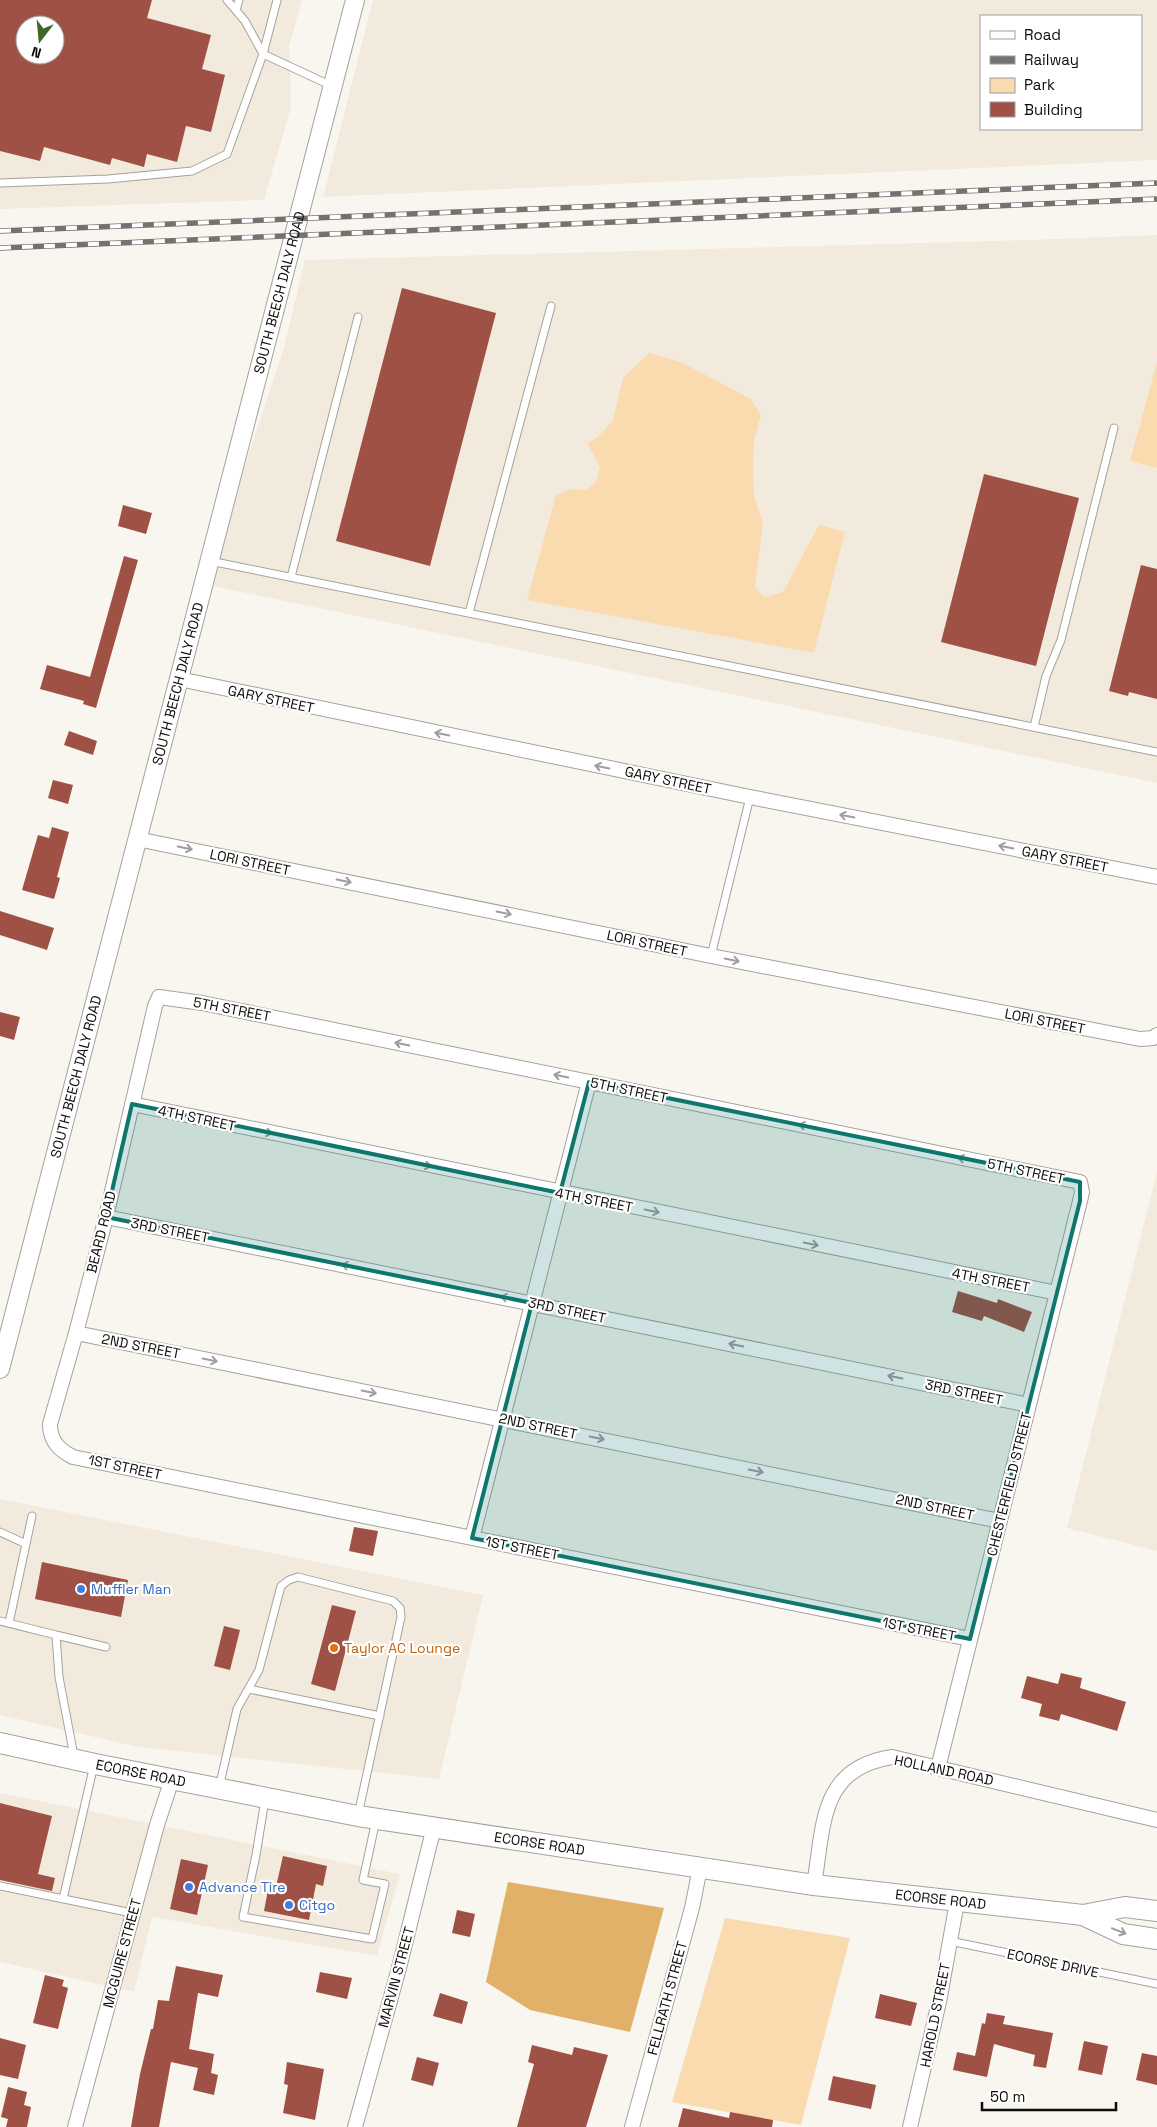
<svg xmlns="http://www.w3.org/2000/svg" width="1157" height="2127" viewBox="0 0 1157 2127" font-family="'Space Grotesk',sans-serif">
<rect width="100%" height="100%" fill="#f9f6f0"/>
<path fill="#f3eade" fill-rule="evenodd" d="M0,0H302L289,47L291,107L264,200L0,209ZM25,25H55V55H25Z
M373,0H1157V160L323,197ZM1141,16V129H981V16Z
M1157,235V783L213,586L236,492L283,351L305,260L1029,240Z
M1157,1172V1551L1067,1528Z
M0,1499L483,1595L439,1779L138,1747L0,1715Z
M0,1793L400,1874L377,1956L152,1917L134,1992L0,1962Z"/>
<path fill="#fadbb0" d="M649,353L683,363L751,399L761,415L754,440L753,467L754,495L763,523L755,587L764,597L783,592L819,525L845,532L814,653L527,600L556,495L570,489L586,490L596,481L600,467L587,443L597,438L613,420L623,378Z
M1157,362V468L1130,461Z
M725,1918L850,1938L801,2125L672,2102Z"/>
<path fill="#e1b169" d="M508,1882L664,1908L630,2032L530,2010L486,1982Z"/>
<path fill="#9f5146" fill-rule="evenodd" d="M0,0H152L147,18L211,35L202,69L225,75L211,132L186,126L177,162L147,154L144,167L112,158L110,165L44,147L40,161L0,151ZM25,25H55V55H25Z
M402,288L496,313L430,566L336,541Z
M984,474L1079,498L1036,666L941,642Z
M123,505L152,513L146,534L118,526Z
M124,556L138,560L96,708L83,704L84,701L40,689L47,665L90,677Z
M1141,565L1157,569V699L1129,692L1128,696L1109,691Z
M69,731L97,741L93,755L64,745Z
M53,780L73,785L68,804L48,798Z
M52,827L69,832L57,877L60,878L54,899L22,890L38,835L49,838Z
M0,911L54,928L47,950L0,935Z
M0,1012L20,1017L14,1040L0,1036Z
M958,1291L997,1303L998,1299L1032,1312L1024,1332L984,1316L982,1321L952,1312Z
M354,1527L378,1531L373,1556L349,1551Z
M42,1562L128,1580L121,1617L35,1599Z
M332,1605L356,1611L335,1691L311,1684Z
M224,1626L240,1630L230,1670L214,1666Z
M1061,1673L1082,1678L1080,1688L1126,1702L1117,1731L1061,1714L1059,1721L1039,1716L1042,1704L1021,1698L1027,1676L1058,1684Z
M0,1803L52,1816L38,1874L55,1878L52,1891L0,1880Z
M283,1856L327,1866L323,1886L316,1884L309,1920L264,1911L268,1890L275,1891Z
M181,1859L208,1865L197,1915L170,1909Z
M457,1910L475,1914L470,1937L452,1933Z
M176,1966L223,1975L218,1997L198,1993L189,2049L214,2054L211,2073L218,2075L214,2095L193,2090L198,2068L171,2062L159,2127H131L140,2074L151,2029H153L158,2000L169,2001Z
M320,1972L352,1978L347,1999L316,1992Z
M45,1975L64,1980L62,1986L68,1988L58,2029L33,2023Z
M440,1993L468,2002L462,2024L433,2016Z
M880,1994L917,2003L911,2026L875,2018Z
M987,2013L1005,2016L1003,2024L1053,2033L1046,2068L1033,2066L1035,2055L994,2044L987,2077L953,2070L957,2052L975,2056L982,2023L985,2024Z
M0,2038L26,2045L18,2079L0,2075Z
M1084,2041L1108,2046L1102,2075L1078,2070Z
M532,2045L572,2055L574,2047L608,2055L586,2127H517L534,2064L528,2062Z
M1142,2053L1157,2056V2085L1136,2080Z
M417,2057L439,2063L433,2086L411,2080Z
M287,2062L324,2069L315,2120L283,2113L288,2085L284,2084Z
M833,2076L876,2085L871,2109L828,2100Z
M8,2087L27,2092L24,2105L31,2107L27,2127H6L8,2119L1,2117Z
M683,2108L729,2118L730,2112L773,2120L772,2127H678Z"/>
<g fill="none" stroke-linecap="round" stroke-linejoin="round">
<defs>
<path id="service" d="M227,0L245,21L263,54L332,86
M236,10L239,0
M0,183L108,179L192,171L227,154L263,54L277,0
M210,561L1157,752
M291,577L358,317
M469,613L551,306
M1034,727L1046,676L1061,640L1114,428
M711,956L750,797
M0,1532L26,1544
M0,1621L56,1635L59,1677L74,1756
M9,1623L32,1516
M56,1635L106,1647
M249,1689L380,1716
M219,1788L237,1709L259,1670L281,1586L289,1580L298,1577L393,1601L400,1608L401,1617L358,1815
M265,1800L256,1855L243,1917L372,1939L385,1884L363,1880L376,1820
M0,1886L132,1913
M63,1899L94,1765
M950,1941L1157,1984"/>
<path id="minor" d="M179,679L750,797L1157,877
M137,839L711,956L1140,1039L1153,1038L1157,1035
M132,1104L1057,1293
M106,1217L1029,1405
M76,1333L1000,1521
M472,1538L589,1082
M938,1768L1080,1201L1082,1192L1080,1182L202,1003L159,997L155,1006L106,1217L76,1333L50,1424C50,1441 59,1450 73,1457L970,1639
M814,1885C824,1826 819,1768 892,1757L1157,1820
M75,2127L157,1825L172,1779
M355,2127L399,1968L434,1827
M632,2127L692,1908L700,1868
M910,2127L939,2002L957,1902"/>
<g id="tertiary">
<path id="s1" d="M0,1369L355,0"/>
</g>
<g id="secondary">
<path id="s2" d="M0,1743L95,1764L358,1816L814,1885L1083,1915L1125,1907L1157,1911"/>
<path d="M1083,1915L1123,1934L1157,1939"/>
</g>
</defs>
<use href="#service" stroke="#a5a29d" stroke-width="9"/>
<use href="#minor" stroke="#a5a29d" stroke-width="16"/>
<use href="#tertiary" stroke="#a5a29d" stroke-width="20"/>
<use href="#secondary" stroke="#a5a29d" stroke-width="22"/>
<use href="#service" stroke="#fff" stroke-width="7"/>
<use href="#minor" stroke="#fff" stroke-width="14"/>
<use href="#tertiary" stroke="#fff" stroke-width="18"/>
<use href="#secondary" stroke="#fff" stroke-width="20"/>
<defs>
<path id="rail" d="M0,231L1157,183
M0,248L1157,199"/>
</defs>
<use href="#rail" stroke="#74726e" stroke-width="5.5"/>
<use href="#rail" stroke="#fff" stroke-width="4" stroke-dasharray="11" stroke-linecap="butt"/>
</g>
<defs><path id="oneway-shaft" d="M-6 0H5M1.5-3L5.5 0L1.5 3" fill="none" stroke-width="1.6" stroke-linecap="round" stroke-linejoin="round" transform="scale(1.25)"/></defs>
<g stroke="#9e9e9d">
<use href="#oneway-shaft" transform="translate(442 734) rotate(-168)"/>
<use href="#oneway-shaft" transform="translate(602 767) rotate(-168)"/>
<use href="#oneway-shaft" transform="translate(847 816) rotate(-169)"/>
<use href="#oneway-shaft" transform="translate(1006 847) rotate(-169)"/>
<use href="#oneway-shaft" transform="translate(185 848) rotate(12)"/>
<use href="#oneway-shaft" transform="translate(344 881) rotate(12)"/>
<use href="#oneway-shaft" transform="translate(504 913) rotate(12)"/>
<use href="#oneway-shaft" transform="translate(732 960) rotate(11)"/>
<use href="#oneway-shaft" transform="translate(402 1044) rotate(-168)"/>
<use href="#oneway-shaft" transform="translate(561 1076) rotate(-168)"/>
<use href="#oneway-shaft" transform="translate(806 1126) rotate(-168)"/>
<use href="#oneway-shaft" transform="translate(265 1132) rotate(12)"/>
<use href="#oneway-shaft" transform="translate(965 1159) rotate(-168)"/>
<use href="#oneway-shaft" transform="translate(424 1165) rotate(12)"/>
<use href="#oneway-shaft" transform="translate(652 1211) rotate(11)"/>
<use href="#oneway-shaft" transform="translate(811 1244) rotate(11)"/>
<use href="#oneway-shaft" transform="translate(349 1266) rotate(-169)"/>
<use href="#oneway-shaft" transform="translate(508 1298) rotate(-169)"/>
<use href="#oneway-shaft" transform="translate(736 1345) rotate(-168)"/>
<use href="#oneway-shaft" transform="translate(210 1360) rotate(11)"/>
<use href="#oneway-shaft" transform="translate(895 1377) rotate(-168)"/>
<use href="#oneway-shaft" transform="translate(369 1392) rotate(11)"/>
<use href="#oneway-shaft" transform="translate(597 1438) rotate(12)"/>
<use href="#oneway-shaft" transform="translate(756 1471) rotate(12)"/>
<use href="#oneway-shaft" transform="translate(1119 1931) rotate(21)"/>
</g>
<path fill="#0f766e" fill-opacity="0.2" stroke="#0f766e" stroke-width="4" stroke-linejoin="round" d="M589,1082L1080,1182V1201L970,1639L472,1538L532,1303L106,1217L132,1104L560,1193Z"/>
<g fill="#3f7fe0" stroke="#fff" stroke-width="2">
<circle cx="81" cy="1589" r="5"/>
<circle cx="189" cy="1887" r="5"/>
<circle cx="289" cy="1905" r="5"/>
</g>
<circle fill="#e8710a" stroke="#fff" stroke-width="2" cx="334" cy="1648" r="5"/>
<g text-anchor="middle" stroke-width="4.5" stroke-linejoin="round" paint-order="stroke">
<g font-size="14" fill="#0d0c0a" stroke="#fff">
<text dy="5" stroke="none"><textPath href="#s1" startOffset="1112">SOUTH BEECH DALY ROAD</textPath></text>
<text dy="5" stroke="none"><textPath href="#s1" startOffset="708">SOUTH BEECH DALY ROAD</textPath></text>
<text transform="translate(271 699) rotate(12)" y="5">GARY STREET</text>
<text transform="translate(668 780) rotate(12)" y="5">GARY STREET</text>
<text transform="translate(1065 859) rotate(11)" y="5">GARY STREET</text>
<text transform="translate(250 862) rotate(12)" y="5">LORI STREET</text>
<text transform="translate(647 943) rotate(12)" y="5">LORI STREET</text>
<text transform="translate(232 1009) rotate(11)" y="5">5TH STREET</text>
<text transform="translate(1045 1021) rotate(11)" y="5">LORI STREET</text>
<text dy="5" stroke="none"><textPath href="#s1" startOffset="302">SOUTH BEECH DALY ROAD</textPath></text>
<text transform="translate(629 1090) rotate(12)" y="5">5TH STREET</text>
<text transform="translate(197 1118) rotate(12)" y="5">4TH STREET</text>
<text transform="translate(1026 1171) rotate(12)" y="5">5TH STREET</text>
<text transform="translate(594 1200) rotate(11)" y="5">4TH STREET</text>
<text transform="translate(170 1230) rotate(11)" y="5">3RD STREET</text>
<text transform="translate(101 1232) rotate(-76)" y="5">BEARD ROAD</text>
<text transform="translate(991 1280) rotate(11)" y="5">4TH STREET</text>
<text transform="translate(567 1310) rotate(12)" y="5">3RD STREET</text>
<text transform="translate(141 1346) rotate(11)" y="5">2ND STREET</text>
<text transform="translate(964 1392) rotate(12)" y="5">3RD STREET</text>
<text transform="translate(538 1426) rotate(12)" y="5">2ND STREET</text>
<text transform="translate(125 1467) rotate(12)" y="5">1ST STREET</text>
<text transform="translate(1009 1484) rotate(-76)" y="5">CHESTERFIELD STREET</text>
<text transform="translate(935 1507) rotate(12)" y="5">2ND STREET</text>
<text transform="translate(522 1548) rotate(11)" y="5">1ST STREET</text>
<text transform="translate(919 1629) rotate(11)" y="5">1ST STREET</text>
<text transform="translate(944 1770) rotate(12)" y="5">HOLLAND ROAD</text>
<text dy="5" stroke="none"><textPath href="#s2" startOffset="144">ECORSE ROAD</textPath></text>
<text dy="5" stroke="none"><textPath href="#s2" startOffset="549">ECORSE ROAD</textPath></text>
<text dy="5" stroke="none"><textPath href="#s2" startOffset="954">ECORSE ROAD</textPath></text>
<text transform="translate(122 1953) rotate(-75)" y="5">MCGUIRE STREET</text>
<text transform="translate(1053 1963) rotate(12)" y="5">ECORSE DRIVE</text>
<text transform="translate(396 1977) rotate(-75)" y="5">MARVIN STREET</text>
<text transform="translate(667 1998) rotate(-75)" y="5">FELLRATH STREET</text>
<text transform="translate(935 2015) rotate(-79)" y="5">HAROLD STREET</text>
</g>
<g font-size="14" fill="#366cbe" stroke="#fff" text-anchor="start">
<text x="91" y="1594">Muffler Man</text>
<text x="199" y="1892">Advance Tire</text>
<text x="299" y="1910">Citgo</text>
</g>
<g font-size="14" fill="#c56008" stroke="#fff" text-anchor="start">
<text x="344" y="1653">Taylor AC Lounge</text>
</g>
</g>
<rect x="980" y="15" width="162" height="115" fill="#ffffff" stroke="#9e9e9d"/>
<rect x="990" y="31" width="25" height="8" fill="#ffffff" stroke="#9e9e9d"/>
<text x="1024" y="40" font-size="15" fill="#0d0c0a">Road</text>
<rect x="990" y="56" width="25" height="8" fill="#74726e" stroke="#9e9e9d"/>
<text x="1024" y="65" font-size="15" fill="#0d0c0a">Railway</text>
<rect x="990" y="78" width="25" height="15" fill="#fadbb0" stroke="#9e9e9d"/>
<text x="1024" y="90" font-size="15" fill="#0d0c0a">Park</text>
<rect x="990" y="102" width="25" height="15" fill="#9f5146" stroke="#9e9e9d"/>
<text x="1024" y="115" font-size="15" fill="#0d0c0a">Building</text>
<g transform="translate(40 40) rotate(196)"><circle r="24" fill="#ffffff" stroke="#9e9e9d"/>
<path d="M0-4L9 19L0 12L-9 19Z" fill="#406824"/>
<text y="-8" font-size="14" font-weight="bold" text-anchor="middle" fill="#0d0c0a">N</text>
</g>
<path d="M982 2102v8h134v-8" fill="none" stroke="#0d0c0a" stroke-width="2.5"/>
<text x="990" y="2102" font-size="15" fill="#0d0c0a" stroke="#ffffff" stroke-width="4" paint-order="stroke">50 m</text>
</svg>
